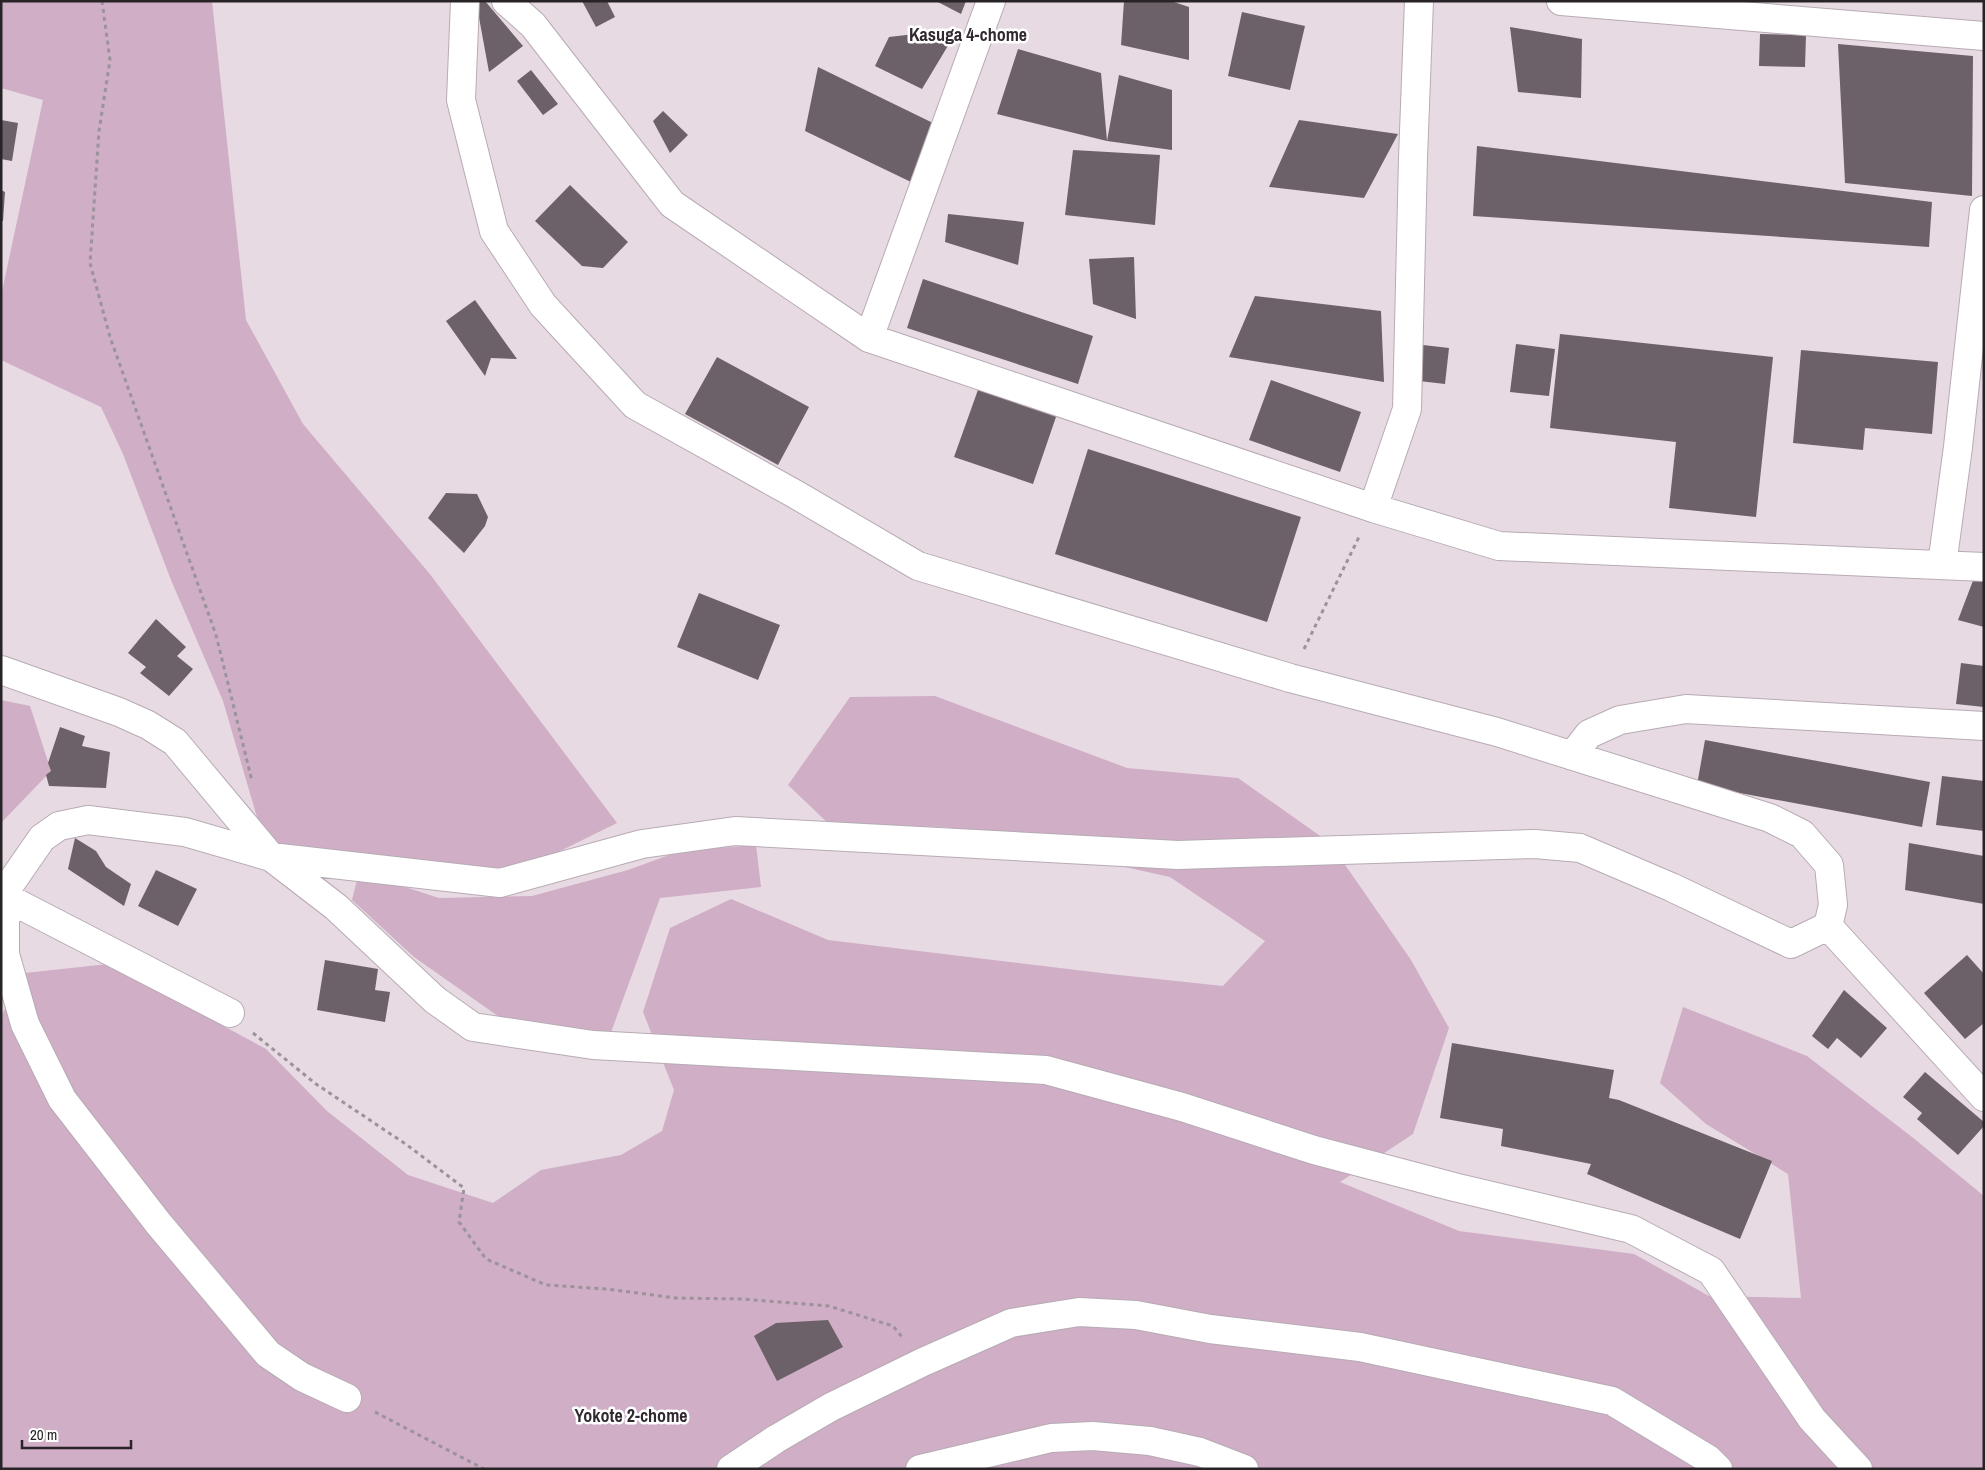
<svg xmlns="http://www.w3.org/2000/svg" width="1985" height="1470" viewBox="0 0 1985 1470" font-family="'Archivo Narrow',sans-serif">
<rect width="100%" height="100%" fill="#e7dae3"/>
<path fill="#cfaec6" d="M1,1H212L246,320L303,424L429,573L617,823L544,859L498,870L279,850L259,824L223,701L171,580L123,454L101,407L1,360V296L43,100L1,88Z
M935,696L1127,768L1238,778L1330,843L1411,960L1449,1028L1413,1134L1340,1182L1459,1231L1634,1254L1709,1296L1801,1298L1788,1174L1706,1124L1660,1083L1683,1007L1807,1056L1912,1137L1984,1196V1469H1V1016L25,973L108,964L266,1049L327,1111L408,1175L493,1203L541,1170L621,1155L662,1131L674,1090L643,1012L670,928L731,899L828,940L1110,974L1223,986L1265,941L1170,877L945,827L830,825L788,785L850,697Z
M1,700L30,706L51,771L1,823Z
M756,845L761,887L660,898L610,1035L505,1021L414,957L352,900L359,872L439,898L532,896L628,870L680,851Z"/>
<path fill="#6c6169" d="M476,1H485L523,46L489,72Z
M582,1H607L615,17L596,27Z
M936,1H966L961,14Z
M1124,1H1171L1189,7V60L1121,45Z
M1242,12L1305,26L1290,90L1228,76Z
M1510,27L1582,39L1581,98L1518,92Z
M958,29L922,89L875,66L889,37Z
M1760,34L1806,35L1805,67L1759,66Z
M1838,44L1973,56L1972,196L1845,183Z
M1018,49L1101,73L1107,141L997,114Z
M818,67L933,123L911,182L805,131Z
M531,70L558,104L543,115L517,81Z
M1119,75L1172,90V150L1107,141Z
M663,111L688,135L670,153L653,121Z
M1,120L18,123L12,161L1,159Z
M1299,120L1398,134L1364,198L1269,187Z
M1477,146L1932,202L1929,247L1473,216Z
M1073,150L1160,155L1155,225L1065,215Z
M570,185L628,242L603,268L582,266L535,221Z
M1,190L5,192L3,221H1Z
M948,214L1024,222L1018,265L945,242Z
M1134,257L1136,319L1093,304L1089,259Z
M923,279L1093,336L1078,384L907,328Z
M1255,296L1381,311L1384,382L1229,357Z
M475,300L517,359L491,358L485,376L446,321Z
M1560,334L1773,357L1756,517L1669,508L1676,442L1550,428Z
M1516,344L1555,349L1549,396L1510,392Z
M1423,345L1449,348L1445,384L1419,381Z
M1801,350L1938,362L1932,434L1865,428L1863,450L1793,443Z
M717,357L809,407L778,465L685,414Z
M1271,380L1361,412L1340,472L1249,440Z
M979,387L1057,414L1033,484L954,457Z
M1088,449L1301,517L1267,622L1055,554Z
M446,493L477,494L488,517L485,526L464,553L428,518Z
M1974,578L1984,580V627L1958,620Z
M699,593L780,625L758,680L677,647Z
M156,619L186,647L177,656L193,669L169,696L140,673L146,667L128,653Z
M1961,663L1984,666V707L1956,704Z
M60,727L85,736L82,746L110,752L106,788L49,786L46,775L51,771L48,763Z
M1705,740L1930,782L1922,827L1697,785Z
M1942,776L1984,781V831L1936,825Z
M75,838L96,851L106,867L131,884L124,906L68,869Z
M1909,843L1984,856V904L1905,890Z
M156,870L197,889L178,926L138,906Z
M1967,955L1984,974V1023L1965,1039L1924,993Z
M325,960L378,969L375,990L390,992L385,1022L317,1010Z
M1844,990L1887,1028L1861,1058L1837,1038L1828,1049L1812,1036Z
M1452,1043L1614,1070L1609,1098L1619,1100L1772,1161L1740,1239L1587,1174L1591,1164L1501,1146L1503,1129L1440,1118Z
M1925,1072L1984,1122V1126L1958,1155L1917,1119L1922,1113L1903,1097Z
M828,1320L843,1347L777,1381L754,1336L776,1323Z"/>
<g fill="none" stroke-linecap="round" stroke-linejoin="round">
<defs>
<path id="minor" d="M506,1L533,25L672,204L869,338L1373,508L1499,546L1984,567
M1561,1L1984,36
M869,338L991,1
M1373,508L1407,409L1413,158L1419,1
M1942,565L1958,447L1984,210
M1,670L119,712L148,725L175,742L271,857L336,907L435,1000L473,1027L593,1045L1046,1070L1182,1107L1314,1150L1454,1187L1631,1229L1711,1271L1812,1419L1858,1469
M1572,756L1589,734L1620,720L1686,709L1984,726
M5,897L230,1013
M1828,926L1984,1097
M347,1398L302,1377L268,1354L158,1223L62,1099L25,1024L5,954V897L8,887L42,838L59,826L88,820L185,832L271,857L500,883L642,844L735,831L1178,855L1535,844L1580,848L1671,887L1791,944L1828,926L1833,905L1829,865L1802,834L1770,818L1497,732L1290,678L918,566L795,494L635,405L543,305L494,231L461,100L465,1
M731,1469L776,1439L831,1407L923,1362L1011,1323L1079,1312L1136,1315L1210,1329L1360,1347L1612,1401L1708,1459L1718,1469
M920,1469L1051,1438L1093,1436L1150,1441L1200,1452L1244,1469"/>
</defs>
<use href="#minor" stroke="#b7abb4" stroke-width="30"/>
<path stroke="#9c9299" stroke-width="3" stroke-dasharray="4 4" stroke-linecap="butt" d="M102,1L110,60L99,131L90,263L110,337L216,635L252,781
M1304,649L1359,537
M253,1033L316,1084L407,1145L464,1188L459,1222L486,1259L546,1285L607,1289L676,1298L742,1299L829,1306L893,1326L902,1337
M375,1412L484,1469"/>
<use href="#minor" stroke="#fff" stroke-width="28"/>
</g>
<g text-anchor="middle" stroke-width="5" stroke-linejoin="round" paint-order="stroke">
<g font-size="18" font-weight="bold" fill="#322930" stroke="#fff">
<text x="968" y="41">Kasuga 4-chome</text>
<text x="631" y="1422">Yokote 2-chome</text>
</g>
</g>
<rect width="1985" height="1470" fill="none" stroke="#282326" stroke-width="5"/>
<path d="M22 1440v8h109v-8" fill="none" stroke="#282326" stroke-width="2.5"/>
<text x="30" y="1440" font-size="15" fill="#282326" stroke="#ffffff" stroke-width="4" paint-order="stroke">20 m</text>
</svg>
